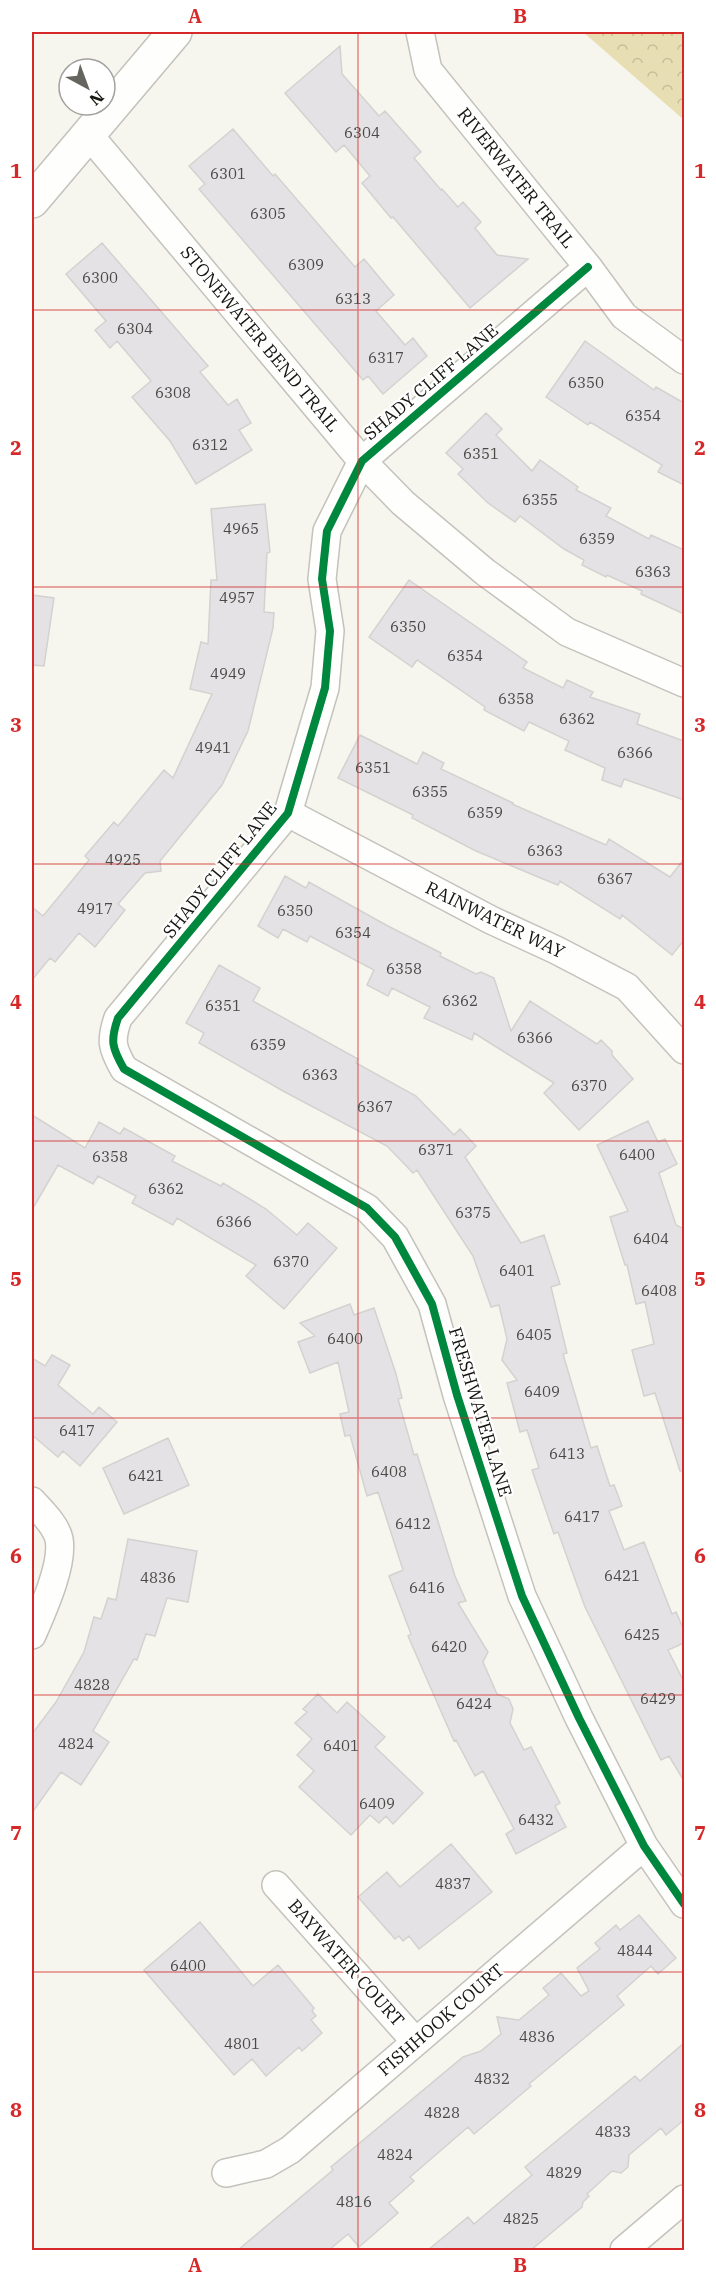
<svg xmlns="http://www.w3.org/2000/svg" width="716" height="2282" viewBox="0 0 716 2282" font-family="'IBM Plex Serif',serif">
<defs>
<pattern id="park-crowns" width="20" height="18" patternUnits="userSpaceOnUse" patternTransform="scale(1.5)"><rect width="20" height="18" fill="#e7dfb3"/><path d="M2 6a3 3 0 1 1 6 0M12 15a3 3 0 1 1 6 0" fill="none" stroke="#c5be99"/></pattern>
</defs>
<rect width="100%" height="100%" fill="#f7f6ee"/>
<path fill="url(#park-crowns)" d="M583,32H684V120Z"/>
<path fill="#e4e2e5" stroke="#d3d2d0" stroke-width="1.5" d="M340,46L342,74L379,116L385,111L421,152L414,158L441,190L442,189L458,207L463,202L481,222L475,228L497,255L528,259L470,308L393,217L391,218L362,183L370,176L344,145L336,152L285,93Z
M233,129L273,176L275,174L355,267L364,259L394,295L376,311L405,345L413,338L427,356L383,394L368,376L363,380L199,189L205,184L189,166Z
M102,243L208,366L200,372L228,405L237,399L251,423L239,430L252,450L196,484L170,441L132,397L151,381L117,341L110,348L95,330L106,321L66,274Z
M585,341L654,390L656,387L684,403V485L658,472L662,465L590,422L588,425L546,397Z
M486,413L502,429L496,435L532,471L540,460L578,487L576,490L611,508L606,516L649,539L651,535L684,550V614L641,594L642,591L607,575L606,577L582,565L584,560L564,549L520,516L515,522L488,503L458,474L463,469L446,453Z
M265,504L270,552L267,553L264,612L274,613L273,628L248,731L222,785L160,861L161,871L145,873L118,904L125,910L95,947L79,933L55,962L50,958L32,980V907L43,916L89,860L85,856L114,822L118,826L164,770L173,778L212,694L190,689L201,642L208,644L211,580H217L211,509Z
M409,580L527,662L523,668L563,688L567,680L593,692L590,697L640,714L637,724L684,741V800L624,779L621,787L602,780L605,768L565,750L569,741L529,722L524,731L484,710L485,707L417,660L412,667L369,637Z
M32,595L54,598L44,666L32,665Z
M360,735L417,764L423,752L444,763L441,769L513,803L512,804L606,845L609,839L670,877L684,859V940L672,955L622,915L620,919L560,881L558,885L543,879L476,851L412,818L413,815L338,778Z
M285,876L306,888L309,882L386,925L441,953L440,956L476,974L481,972L494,978L511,1031L530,1001L597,1044L601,1040L612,1051V1055L633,1079L579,1130L544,1093L554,1083L474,1033L472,1040L424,1018L430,1007L392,988L388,996L367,985L374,970L310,936L307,942L283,929L278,938L258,926Z
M219,965L260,988L253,1001L358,1059L356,1063L416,1096L454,1135L460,1129L476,1146L465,1157L521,1243L544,1235L560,1284L551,1287L567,1353L563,1354L579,1408L591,1448L597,1446L610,1486L614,1485L622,1506L609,1511L624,1550L644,1542L672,1614L676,1612L684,1630V1643L668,1650L684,1682V1781L669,1756L661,1760L585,1607L558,1532L554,1534L532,1470L539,1468L527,1430L520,1432L507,1383L517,1380L502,1360L507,1339L499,1305L491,1307L473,1256L417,1170L413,1173L387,1146L283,1091L199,1043L204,1033L186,1023Z
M32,1115L85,1148L99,1122L120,1134L124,1128L175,1156L172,1161L221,1186L223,1183L253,1201L266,1209L297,1235L308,1223L337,1248L284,1309L246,1276L256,1265L177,1218L173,1225L132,1203L136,1196L98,1176L93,1184L58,1165L32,1210Z
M648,1121L658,1142L665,1139L677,1164L659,1173L676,1225L684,1229V1471H680L655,1393L644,1396L632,1350L654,1344L645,1302L636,1304L627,1265H625L610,1217L628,1211L597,1145Z
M350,1304L354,1315L374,1308L396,1374L402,1398L398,1399L414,1455L417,1454L455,1576L466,1601L458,1603L488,1652L483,1662L497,1694L509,1699L513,1709L510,1723L524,1750L531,1747L560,1803L555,1806L566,1827L516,1854L506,1834L514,1829L483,1771L475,1776L456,1740L454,1741L408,1636L411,1634L389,1576L403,1570L378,1492L367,1496L350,1435L345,1436L340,1414L349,1412L338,1362L310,1373L298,1342L315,1336L300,1323Z
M52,1355L70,1365L58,1385L93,1414L99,1407L117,1422L80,1466L63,1451L58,1457L32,1435V1358L45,1366Z
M168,1438L189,1485L124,1514L103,1468Z
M128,1539L197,1551L188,1602L167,1598L155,1636L146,1634L137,1660L134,1659L93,1731L109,1742L81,1785L61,1772L32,1813V1734L56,1702L84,1652L94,1617L101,1619L108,1598L116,1600Z
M318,1694L337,1713L347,1702L385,1737L375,1747L423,1793L393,1824L386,1816L379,1823L370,1815L351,1835L299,1787L314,1771L297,1755L312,1739L295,1723L307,1712L303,1709Z
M451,1844L492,1892L419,1949L409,1936L403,1941L399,1936L395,1939L358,1897L387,1872L400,1887Z
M639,1915L676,1958L658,1974L651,1966L617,1996L624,2005L529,2084L531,2086L474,2134L468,2127L410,2177L414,2181L389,2203L398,2213L359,2247L348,2234L329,2250H238L333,2170L331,2167L463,2057L481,2051L501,2034L497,2017L519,2020L549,1995L543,1988L561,1973L581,1996L589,1991L577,1968L600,1949L595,1943L616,1925L620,1930Z
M200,1922L253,1986L278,1965L314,2008L312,2011L316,2016L311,2020L322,2033L302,2051L299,2047L266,2076L252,2059L234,2075L144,1970Z
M684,2043V2120L666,2135L661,2128L629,2155L628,2167L621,2173L612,2171L587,2194L589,2196L583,2202L582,2207L531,2250H428L468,2217L474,2224L532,2175L525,2167L635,2076L640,2081Z"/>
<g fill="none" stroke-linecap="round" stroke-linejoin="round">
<defs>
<path id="minor" d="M420,32L428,70L588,267L624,316L684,360
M89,135L362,461L403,503L485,572L567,632L684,683
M588,267L362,461L327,531L322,579L330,631L325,688L288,813L118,1018C110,1041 112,1048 124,1069L367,1208L395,1237L432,1304L457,1395L522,1596L579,1718L644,1846L684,1904
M288,813L491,920L556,950L627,987L684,1050
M32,1501C41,1511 56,1525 59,1539C64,1564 42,1612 32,1635
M276,1885L415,2041
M226,2173L266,2164L290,2150L644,1846
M624,2250L684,2199"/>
<path id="secondary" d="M32,201L175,32"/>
</defs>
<use href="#minor" stroke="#c3c2bc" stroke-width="30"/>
<use href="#secondary" stroke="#c3c2bc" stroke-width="36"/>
<use href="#minor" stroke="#fefefc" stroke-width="27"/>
<use href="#secondary" stroke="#fefefc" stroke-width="33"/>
<defs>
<path id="cycleway" d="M588,267L362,461L327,531L322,579L330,631L325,688L288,813L118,1018C110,1041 112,1048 124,1069L367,1208L395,1237L432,1304L457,1395L522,1596L579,1718L644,1846L684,1904"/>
</defs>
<use href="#cycleway" stroke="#fff" stroke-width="11"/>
<use href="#cycleway" stroke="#00873e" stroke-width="8"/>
</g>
<path fill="none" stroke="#d62828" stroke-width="1.5" stroke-opacity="0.55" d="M358,32V2250M32,310H684M32,587H684M32,864H684M32,1141H684M32,1418H684M32,1695H684M32,1972H684"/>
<g text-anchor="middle" stroke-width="4.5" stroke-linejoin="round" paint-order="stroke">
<g font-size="15" fill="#4a4946">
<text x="362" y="138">6304</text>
<text x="228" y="179">6301</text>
<text x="268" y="219">6305</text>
<text x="306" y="270">6309</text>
<text x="100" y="283">6300</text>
<text x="353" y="304">6313</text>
<text x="135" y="334">6304</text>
<text x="386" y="363">6317</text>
<text x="586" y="388">6350</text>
<text x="173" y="398">6308</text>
<text x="643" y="421">6354</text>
<text x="210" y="450">6312</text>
<text x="481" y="459">6351</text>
<text x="540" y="505">6355</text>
<text x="241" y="534">4965</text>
<text x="597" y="544">6359</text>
<text x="653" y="577">6363</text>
<text x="237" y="603">4957</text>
<text x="408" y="632">6350</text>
<text x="465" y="661">6354</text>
<text x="228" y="679">4949</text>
<text x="516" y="704">6358</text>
<text x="577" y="724">6362</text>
<text x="213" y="753">4941</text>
<text x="635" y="758">6366</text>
<text x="373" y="773">6351</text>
<text x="430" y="797">6355</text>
<text x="485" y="818">6359</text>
<text x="545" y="856">6363</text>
<text x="123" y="865">4925</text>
<text x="615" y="884">6367</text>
<text x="95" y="914">4917</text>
<text x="295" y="916">6350</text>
<text x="353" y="938">6354</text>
<text x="404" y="974">6358</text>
<text x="460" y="1006">6362</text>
<text x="223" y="1011">6351</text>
<text x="535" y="1043">6366</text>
<text x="268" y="1050">6359</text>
<text x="320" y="1080">6363</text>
<text x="589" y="1091">6370</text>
<text x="375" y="1112">6367</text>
<text x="436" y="1155">6371</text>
<text x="637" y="1160">6400</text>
<text x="110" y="1162">6358</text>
<text x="166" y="1194">6362</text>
<text x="473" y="1218">6375</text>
<text x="234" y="1227">6366</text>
<text x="651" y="1244">6404</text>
<text x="291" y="1267">6370</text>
<text x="517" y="1276">6401</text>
<text x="659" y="1296">6408</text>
<text x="534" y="1340">6405</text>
<text x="345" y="1344">6400</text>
<text x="542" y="1397">6409</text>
<text x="77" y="1436">6417</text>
<text x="567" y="1459">6413</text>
<text x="389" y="1477">6408</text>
<text x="146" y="1481">6421</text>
<text x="582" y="1522">6417</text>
<text x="413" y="1529">6412</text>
<text x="622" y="1581">6421</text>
<text x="158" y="1583">4836</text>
<text x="427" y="1593">6416</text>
<text x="642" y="1640">6425</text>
<text x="449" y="1652">6420</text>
<text x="92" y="1690">4828</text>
<text x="658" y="1704">6429</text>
<text x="474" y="1709">6424</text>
<text x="76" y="1749">4824</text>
<text x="341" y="1751">6401</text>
<text x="377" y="1809">6409</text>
<text x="536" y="1825">6432</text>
<text x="453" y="1889">4837</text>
<text x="635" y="1956">4844</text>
<text x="188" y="1971">6400</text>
<text x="537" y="2042">4836</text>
<text x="242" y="2049">4801</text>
<text x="492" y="2084">4832</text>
<text x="442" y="2118">4828</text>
<text x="613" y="2137">4833</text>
<text x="395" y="2160">4824</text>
<text x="564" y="2178">4829</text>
<text x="354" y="2207">4816</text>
<text x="521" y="2224">4825</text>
</g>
<g font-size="18" fill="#161510" stroke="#fff">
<text transform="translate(516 178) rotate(51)" y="6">RIVERWATER TRAIL</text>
<text transform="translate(260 339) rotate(50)" y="6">STONEWATER BEND TRAIL</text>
<text transform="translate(431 382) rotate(-40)" y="6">SHADY CLIFF LANE</text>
<text transform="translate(220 870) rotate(-51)" y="6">SHADY CLIFF LANE</text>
<text transform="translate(495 920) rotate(26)" y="6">RAINWATER WAY</text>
<text transform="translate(480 1412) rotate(73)" y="6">FRESHWATER LANE</text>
<text transform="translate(346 1963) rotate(48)" y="6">BAYWATER COURT</text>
<text transform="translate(441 2020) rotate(-41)" y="6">FISHHOOK COURT</text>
</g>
</g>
<rect width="716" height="2282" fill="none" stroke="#ffffff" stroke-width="66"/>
<g transform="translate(87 87) rotate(139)"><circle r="28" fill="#ffffff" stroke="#a2a19f" stroke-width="1.5"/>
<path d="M0-4.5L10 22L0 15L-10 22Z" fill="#65645e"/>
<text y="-9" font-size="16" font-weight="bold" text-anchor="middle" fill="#161510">N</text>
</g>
<rect x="33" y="33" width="650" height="2216" fill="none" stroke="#d62828" stroke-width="2"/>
<g font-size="20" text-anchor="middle" font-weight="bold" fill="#d62828">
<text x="195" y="23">A</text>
<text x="520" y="23">B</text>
<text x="16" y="178">1</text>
<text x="700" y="178">1</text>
<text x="16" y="455">2</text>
<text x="700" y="455">2</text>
<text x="16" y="732">3</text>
<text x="700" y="732">3</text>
<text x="16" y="1009">4</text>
<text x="700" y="1009">4</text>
<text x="16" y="1286">5</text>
<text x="700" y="1286">5</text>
<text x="16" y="1563">6</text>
<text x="700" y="1563">6</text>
<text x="16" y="1840">7</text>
<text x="700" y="1840">7</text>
<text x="16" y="2117">8</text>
<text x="700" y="2117">8</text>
<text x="195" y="2272">A</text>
<text x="520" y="2272">B</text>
</g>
</svg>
